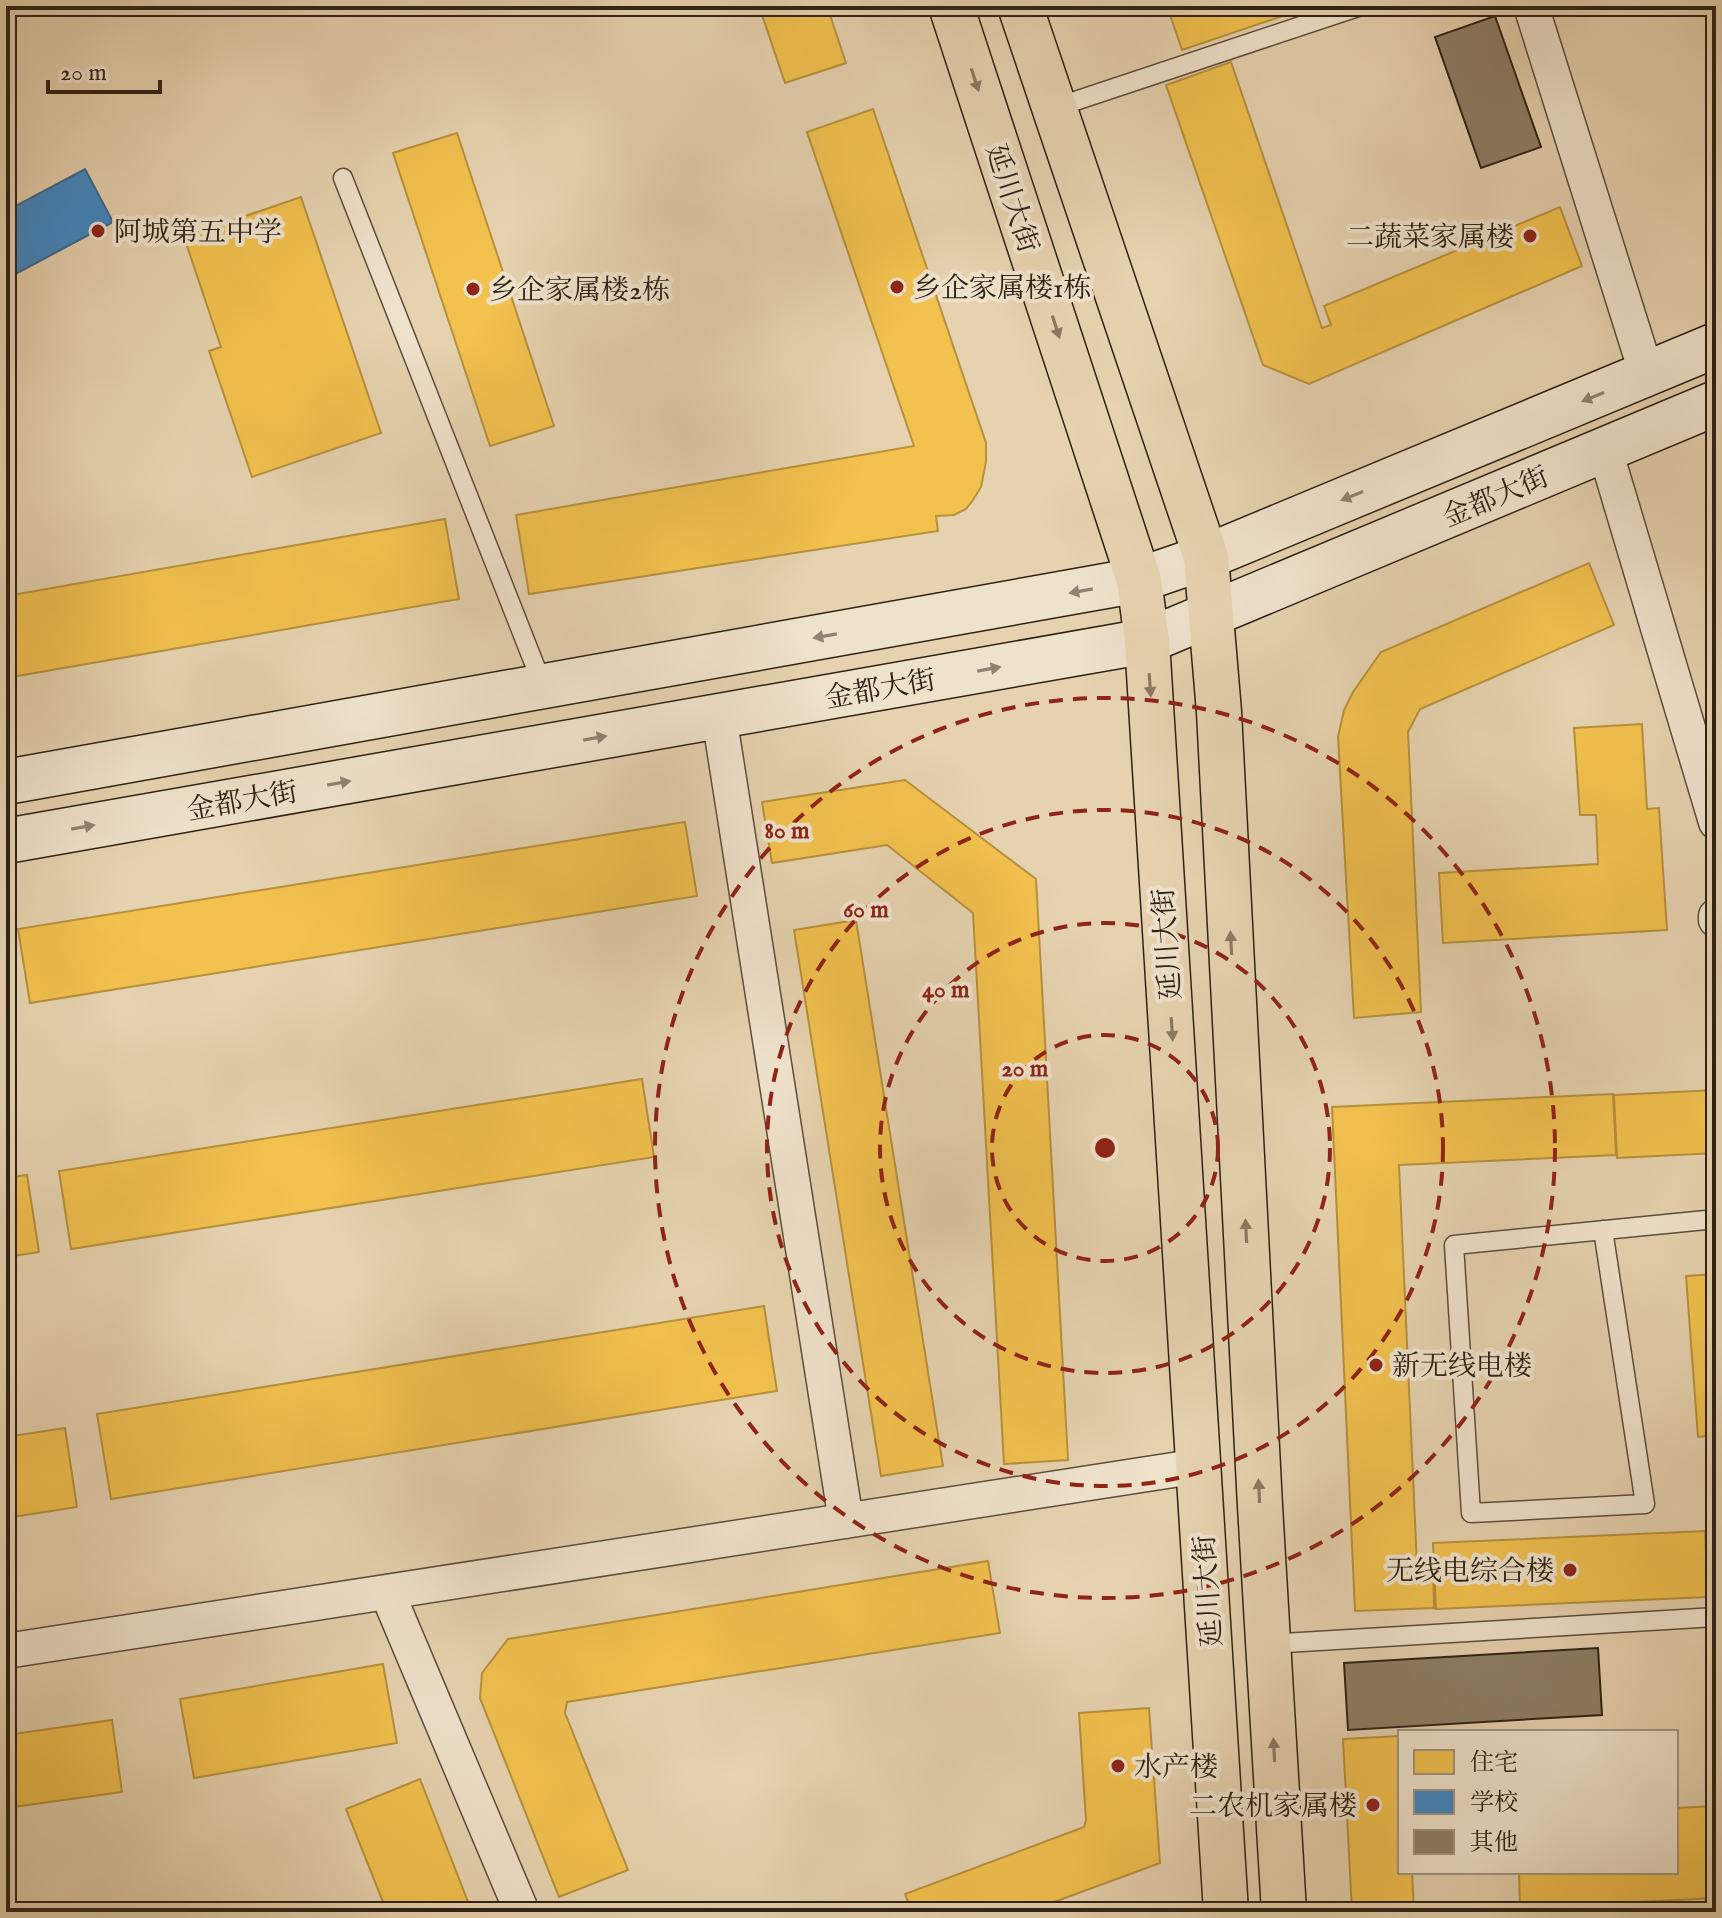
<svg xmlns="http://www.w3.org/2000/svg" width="1722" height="1918" viewBox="0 0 1722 1918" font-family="'IM FELL English','Noto Serif SC',serif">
<rect width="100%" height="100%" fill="#e6d2af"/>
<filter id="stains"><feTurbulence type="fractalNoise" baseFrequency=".0025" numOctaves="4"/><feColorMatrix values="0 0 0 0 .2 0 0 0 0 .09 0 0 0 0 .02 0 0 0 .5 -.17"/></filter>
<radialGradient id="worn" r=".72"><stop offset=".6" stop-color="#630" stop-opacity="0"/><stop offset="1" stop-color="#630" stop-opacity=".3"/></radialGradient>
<path fill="#f2c14e" stroke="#b7913d" stroke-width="2" d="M759,6H827L846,63L785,83Z
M1167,6H1312L1182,50Z
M1231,62L1322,328L1331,325L1324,306L1560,207L1582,266L1309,384L1263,365L1166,85Z
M873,109L986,443V462L981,487L973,500L966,509L954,515L936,516L938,531L529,594L516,515L914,446L807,132Z
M457,133L554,426L490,446L393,153Z
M301,197L381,433L252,477L209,351L221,347L184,237Z
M445,519L459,599L6,678V596Z
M1589,563L1614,625L1420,709L1408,732L1421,1012L1354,1018L1338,737L1344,710L1353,692L1381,652Z
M1642,724L1647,809L1659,808L1667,930L1443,943L1439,873L1598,864L1596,815H1580L1574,728Z
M905,780L1036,879L1068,1460L1004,1464L973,913L887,845L772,863L762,802Z
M685,822L697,896L30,1003L18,929Z
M856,920L943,1466L881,1476L794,930Z
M642,1079L654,1157L71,1249L59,1171Z
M1716,1090V1153L1617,1158L1614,1095Z
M1613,1094L1616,1155L1399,1165L1417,1566L1433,1565L1434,1608L1355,1611L1332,1107Z
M27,1175L39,1252L6,1257V1178Z
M1716,1274V1435L1698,1437L1686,1276Z
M764,1306L777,1391L111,1499L97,1414Z
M65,1428L77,1507L6,1518V1437Z
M1705,1531L1708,1597L1436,1609L1433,1543Z
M988,1561L1000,1633L567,1702L565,1713L628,1870L559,1897L480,1698L482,1673L508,1639Z
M383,1664L397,1743L194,1778L180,1699Z
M1149,1708L1160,1863L1027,1912H912L905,1894L1084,1827L1086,1820L1079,1713Z
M112,1720L122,1792L6,1808V1735Z
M1400,1736V1872H1412L1414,1912H1352L1343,1739Z
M420,1779L472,1912H387L346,1809Z
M1716,1806V1898L1520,1908L1519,1872H1676V1808Z"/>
<path fill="#3f88c5" stroke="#3a6990" stroke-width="2" d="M85,169L113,222L6,279V211Z"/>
<path fill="#8e7e66" stroke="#2e2216" stroke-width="2" d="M1495,16L1541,147L1481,168L1435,37Z
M1598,1648L1602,1715L1348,1730L1344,1663Z"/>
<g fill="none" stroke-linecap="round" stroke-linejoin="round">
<defs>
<path id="lane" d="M1054,108L1361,6
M343,178L543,686
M1603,1230L1645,1504L1471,1513L1454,1245L1716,1219
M1268,1644L1716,1617"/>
<path id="street" d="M1531,6L1647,375
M1605,450L1716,822
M719,716L846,1521
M1716,916V920
M387,1592L522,1912
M6,1651L1199,1466"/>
<path id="secondary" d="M6,782L1139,580L1206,557L1716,345
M6,841L1147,641L1716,403"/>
<path id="primary" d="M951,6L1139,580L1147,641L1226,1912
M1020,6L1206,557L1219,712L1260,1506L1284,1912"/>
</defs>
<use href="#lane" stroke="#5c4e3c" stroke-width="21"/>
<use href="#street" stroke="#5c4e3c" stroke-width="37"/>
<use href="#secondary" stroke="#2e2216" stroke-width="47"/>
<use href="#primary" stroke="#2e2216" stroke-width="47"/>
<use href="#lane" stroke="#efe2cb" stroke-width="18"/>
<use href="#street" stroke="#efe2cb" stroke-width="34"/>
<use href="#secondary" stroke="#efe2cb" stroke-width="44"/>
<use href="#primary" stroke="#e6d2af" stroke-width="44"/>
</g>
<defs><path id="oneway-solid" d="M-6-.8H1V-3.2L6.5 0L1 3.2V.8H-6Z" transform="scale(2)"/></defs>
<g fill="#8a7a62">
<use href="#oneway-solid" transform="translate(975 80) rotate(72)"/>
<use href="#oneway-solid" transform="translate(1056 327) rotate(72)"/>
<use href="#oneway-solid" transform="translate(1150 685) rotate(86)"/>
<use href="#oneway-solid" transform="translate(1231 943) rotate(-93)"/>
<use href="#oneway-solid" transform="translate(1172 1029) rotate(86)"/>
<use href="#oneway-solid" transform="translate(1246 1231) rotate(-93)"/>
<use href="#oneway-solid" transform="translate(1259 1491) rotate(-93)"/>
<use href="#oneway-solid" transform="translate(1274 1750) rotate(-93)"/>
</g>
<g fill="#8e8270">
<use href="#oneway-solid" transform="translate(1593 397) rotate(158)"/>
<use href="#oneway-solid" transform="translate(1352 496) rotate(158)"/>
<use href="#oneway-solid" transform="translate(1081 591) rotate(170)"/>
<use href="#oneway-solid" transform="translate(825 636) rotate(170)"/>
<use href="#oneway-solid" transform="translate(989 669) rotate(-10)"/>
<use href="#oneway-solid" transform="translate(595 738) rotate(-10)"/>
<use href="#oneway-solid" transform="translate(339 783) rotate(-10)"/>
<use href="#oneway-solid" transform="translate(83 827) rotate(-10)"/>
</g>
<g fill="none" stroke="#8f2418" stroke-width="4" stroke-dasharray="14 10">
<circle cx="1105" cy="1148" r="113"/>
<circle cx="1105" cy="1148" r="225"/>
<circle cx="1105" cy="1148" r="338"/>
<circle cx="1105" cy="1148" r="450"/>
</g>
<g fill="#8f2418" stroke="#efe2cb" stroke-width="3">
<circle cx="98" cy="231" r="8"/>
<circle cx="1530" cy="236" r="8"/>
<circle cx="897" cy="287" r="8"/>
<circle cx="473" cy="289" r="8"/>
<circle cx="1376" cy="1365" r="8"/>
<circle cx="1570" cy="1570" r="8"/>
<circle cx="1118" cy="1766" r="8"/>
<circle cx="1373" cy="1805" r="8"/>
</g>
<g text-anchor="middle" stroke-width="8" stroke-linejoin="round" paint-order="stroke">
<g font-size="28" fill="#2e2216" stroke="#efe2cb">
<text transform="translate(1013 198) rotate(72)" y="10">延川大街</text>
<text transform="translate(1495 496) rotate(-23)" y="10">金都大街</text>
<text transform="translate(880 688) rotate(-10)" y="10">金都大街</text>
<text transform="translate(242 800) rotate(-10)" y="10">金都大街</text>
<text transform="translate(1166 944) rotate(-94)" y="10">延川大街</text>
<text transform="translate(1207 1591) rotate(-94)" y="10">延川大街</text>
</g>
<g font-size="28" fill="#2e2216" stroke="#efe2cb" text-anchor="start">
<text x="114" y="241">阿城第五中学</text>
<text x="1514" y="246" text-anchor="end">二蔬菜家属楼</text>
<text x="913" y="297">乡企家属楼1栋</text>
<text x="489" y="299">乡企家属楼2栋</text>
<text x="1392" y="1375">新无线电楼</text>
<text x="1554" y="1580" text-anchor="end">无线电综合楼</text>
<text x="1134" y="1776">水产楼</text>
<text x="1357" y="1815" text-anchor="end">二农机家属楼</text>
</g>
</g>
<circle cx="1105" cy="1148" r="12" fill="#8f2418" stroke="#efe2cb" stroke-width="4"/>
<g font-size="24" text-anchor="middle" font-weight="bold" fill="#8f2418" stroke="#efe2cb" stroke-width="8" stroke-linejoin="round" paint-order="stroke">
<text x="787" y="838">80 m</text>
<text x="866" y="917">60 m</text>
<text x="946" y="997">40 m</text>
<text x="1025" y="1076">20 m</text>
</g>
<rect width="1722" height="1918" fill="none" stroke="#e6d2af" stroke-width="32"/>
<rect x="8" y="8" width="1706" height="1902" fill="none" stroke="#2e2216" stroke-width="4"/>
<rect x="16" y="16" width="1690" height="1886" fill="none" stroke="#2e2216" stroke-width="2"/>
<rect x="1398" y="1730" width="280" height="144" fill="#efe2cb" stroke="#a29583" stroke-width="2"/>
<rect x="1414" y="1750" width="40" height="24" fill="#f2c14e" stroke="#a29583" stroke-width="2"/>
<text x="1470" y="1770" font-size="24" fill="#2e2216">住宅</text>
<rect x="1414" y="1790" width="40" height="24" fill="#3f88c5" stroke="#a29583" stroke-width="2"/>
<text x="1470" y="1810" font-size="24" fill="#2e2216">学校</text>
<rect x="1414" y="1830" width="40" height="24" fill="#8e7e66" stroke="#a29583" stroke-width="2"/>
<text x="1470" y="1850" font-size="24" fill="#2e2216">其他</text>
<path d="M48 80v12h112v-12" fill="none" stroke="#2e2216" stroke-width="4"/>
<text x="60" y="80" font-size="24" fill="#2e2216" stroke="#efe2cb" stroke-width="6" paint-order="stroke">20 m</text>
<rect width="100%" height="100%" filter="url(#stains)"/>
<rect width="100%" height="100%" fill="url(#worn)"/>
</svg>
